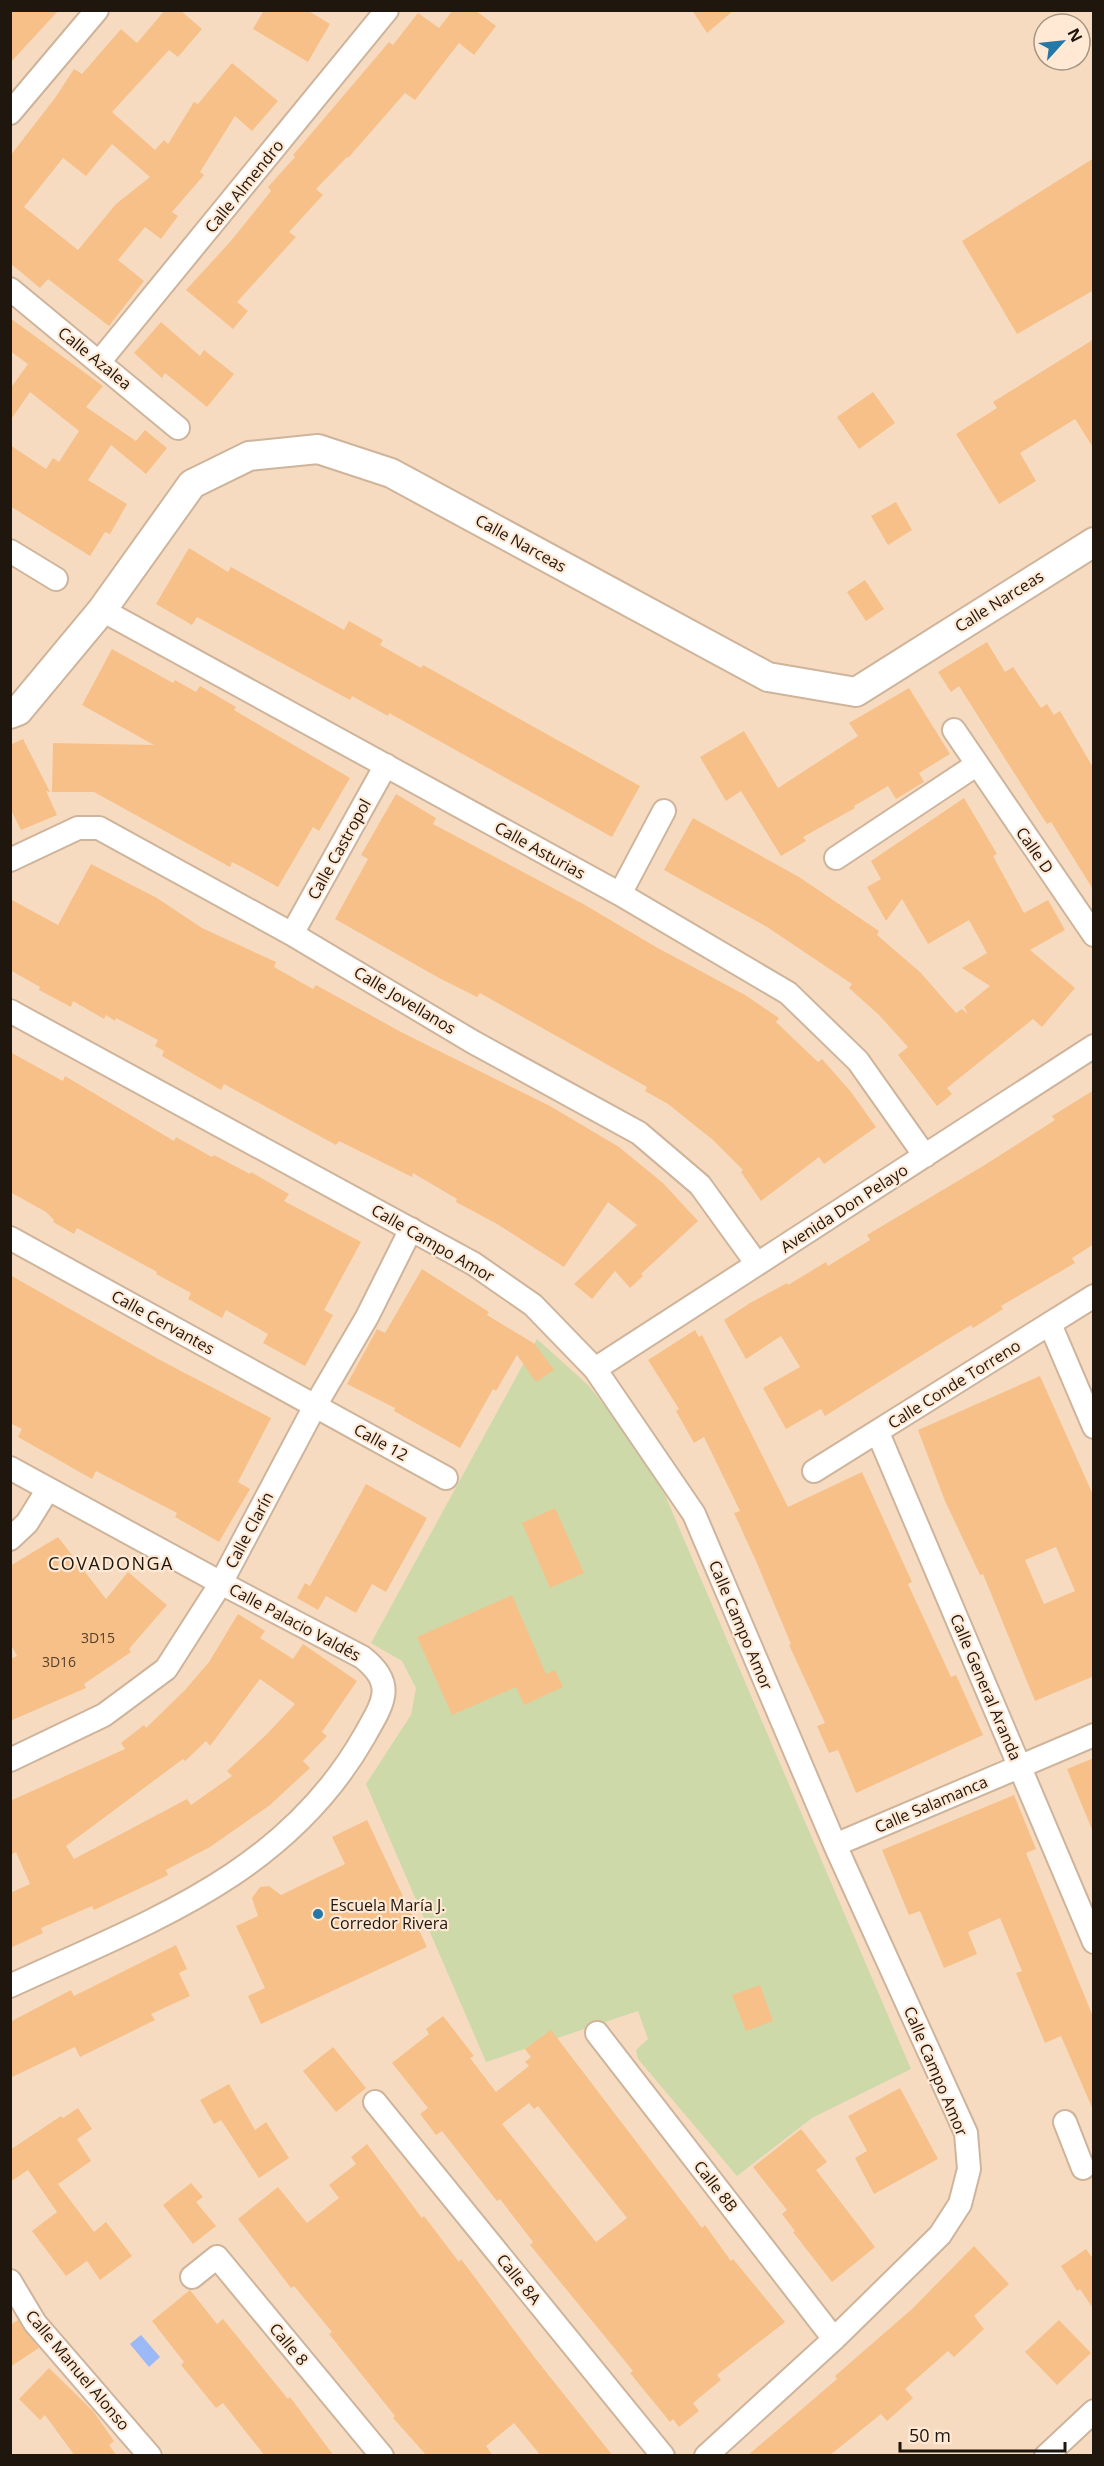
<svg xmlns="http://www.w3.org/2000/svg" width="1104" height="2466" viewBox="0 0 1104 2466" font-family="'Open Sans',sans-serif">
<rect width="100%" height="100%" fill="#f6dbc1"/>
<path fill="#cdd9a9" d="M537,1339L588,1385L634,1443L665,1495L911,2069L812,2118L737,2176L638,2059L636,2050L648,2039L638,2011L486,2062L366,1784L411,1715L416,1688L402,1661L371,1643Z"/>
<path fill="#9bb8f7" d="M141,2335L160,2357L149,2367L130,2344Z"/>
<path fill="#f7c089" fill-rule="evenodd" d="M10,10H59L10,63Z
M165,10H180L202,29L178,57L169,50L112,112L155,150L164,140L168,144L194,102L198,104L232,63L278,101L252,131L235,116L200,172L204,175L172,212L178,216L161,239L145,227L118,260L144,281L109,326L48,279L40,288L10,263V156L55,98L74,69L82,74L121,29L137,43ZM112,144L150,177L116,204L78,250L24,207L63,158L86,176Z
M264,10H307L330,24L308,62L253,29Z
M453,10H475L496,26L474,55L459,43L415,100L405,93L348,158L347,157L316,189L323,195L289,232L296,237L237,302L248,311L233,329L186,290L230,242L271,191L268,187L295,157L293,155L389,42L393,45L418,13L439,28Z
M692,10H734L707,33Z
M1094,158V290L1017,334L962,241Z
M10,318L103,386L86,407L136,441L145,430L167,448L146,474L111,445L88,480L127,504L110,534L105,532L90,556L10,506V445L46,469L53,458L59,462L79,431L30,392L10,421V389L28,364L10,351Z
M161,322L200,356L204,350L234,374L207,407L165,373L162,378L134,353Z
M1094,339V449L1075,419L1020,453L1036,481L999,504L956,434L997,408L993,402Z
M873,392L895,423L859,449L837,417Z
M896,502L912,530L888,545L871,516Z
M189,548L228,572L231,567L344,630L349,621L383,640L380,645L421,668L423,665L640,786L612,837L389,713L388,716L352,696L350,700L197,617L192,625L156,604Z
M865,580L884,609L866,621L847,592Z
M987,642L1005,672L1013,667L1041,708L1047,704L1054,715L1060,711L1094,769V891L1051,822L1047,824L1030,798L959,686L951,692L938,672Z
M112,649L173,683L175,680L196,692L200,686L236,707L234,710L350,778L319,831L313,827L278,887L240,866L232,862L230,867L94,792H52L53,743L154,745L82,705Z
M909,688L950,754L919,773L924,782L896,799L888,786L854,806L855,808L803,837L806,841L781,856L741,791L726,801L700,757L744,731L778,788L858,736L849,723Z
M23,739L50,792L46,791L57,815L21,830L10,808V745Z
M396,794L436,818L433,824L585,905L656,947L745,995L779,1018L776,1022L818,1062L822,1059L851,1092L876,1127L824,1164L819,1157L761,1201L741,1172L743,1170L713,1140L668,1104L645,1091L647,1087L480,993L477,997L439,978L335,919L368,859L361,855Z
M964,798L997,854L993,856L1024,913L1048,900L1065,930L1030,950L1075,988L1042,1027L1033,1019L947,1088L952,1094L937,1106L898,1055L908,1047L879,1015L849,988L852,984L767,927L664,870L693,818L799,877L879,931L877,935L920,972L956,1013L962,1009L968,1014L964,1007L990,986L962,968L987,953L969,920L928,944L902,899L886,921L867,887L881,879L871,861Z
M91,864L157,898L202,928L276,962L274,967L313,989L316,985L401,1032L550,1106L619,1147L663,1183L698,1221L641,1274L643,1276L630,1288L615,1271L592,1299L574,1284L637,1225L608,1202L564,1267L497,1224L456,1202L457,1199L413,1173L412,1177L339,1141L336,1145L224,1084L221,1090L162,1056L164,1051L155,1046L158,1040L116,1018L115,1021L106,1015L104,1019L73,1001L71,1007L39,990L40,987L10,970V899L58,925Z
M10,1052L63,1081L65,1076L174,1141L176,1137L212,1157L214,1155L250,1174L251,1172L289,1194L284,1201L361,1242L324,1310L333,1315L305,1366L263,1343L268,1334L226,1310L222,1318L188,1299L191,1293L156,1274L157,1272L77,1228L74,1234L53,1222L54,1220L46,1212L10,1192Z
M1094,1090V1244L1072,1258L1075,1263L1001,1306L1003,1309L973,1328L971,1325L935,1347L825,1416L821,1409L786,1429L763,1388L800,1367L781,1336L746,1359L724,1320L750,1303L787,1283L788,1285L826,1262L828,1266L870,1240L867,1235L983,1166L1055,1120L1052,1116Z
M422,1269L489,1312L487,1315L535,1344L554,1370L536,1382L517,1355L496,1391L493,1389L460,1448L394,1411L395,1408L347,1384L377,1329L385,1333Z
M10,1275L160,1360L271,1418L238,1482L250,1489L219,1542L175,1517L177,1513L96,1471L92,1479L18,1437L22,1429L10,1423Z
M695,1330L699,1337L702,1335L788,1507L862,1472L912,1582L908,1584L926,1623L951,1677L956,1675L983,1735L856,1793L838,1750L829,1753L817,1726L825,1723L789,1645L791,1644L756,1561L734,1513L740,1511L704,1437L694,1443L676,1411L679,1409L648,1360Z
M1040,1376L1094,1497V1676L1035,1701L983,1574L980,1575L945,1501L918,1430ZM1056,1547L1075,1591L1044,1604L1025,1560Z
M366,1484L427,1518L386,1592L372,1584L356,1613L326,1596L318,1610L297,1598L305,1583L310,1586Z
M555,1508L584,1573L550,1588L522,1523Z
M58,1537L106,1599L128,1572L167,1605L129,1649L131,1652L84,1684L86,1688L10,1721V1659L17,1656L10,1643V1566Z
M512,1595L546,1674L555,1670L563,1687L524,1705L516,1687L452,1715L417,1637Z
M238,1614L265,1631L260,1638L293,1659L303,1644L357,1681L322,1732L327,1736L303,1761L310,1768L270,1805L210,1847L166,1870L168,1875L94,1910L92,1906L41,1928L43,1933L10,1948V1893L30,1884L16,1852L10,1855V1801L125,1749L121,1743L144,1725L146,1728L185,1690L209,1662ZM260,1679L295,1704L267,1734L227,1771L232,1776L191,1805L187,1799L74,1859L66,1846L183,1759L185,1761L206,1741L210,1746Z
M1094,1758V1832H1093L1067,1769Z
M1014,1795L1036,1849L1026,1853L1094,2019V2112L1061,2036L1045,2043L1016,1973L1022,1971L1000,1918L968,1932L977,1954L944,1968L920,1911L909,1915L882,1850Z
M367,1820L427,1947L261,2024L248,1996L265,1988L236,1926L258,1916L252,1898L260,1887L269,1886L281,1895L345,1864L332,1837Z
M176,1945L187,1969L179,1973L190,1996L151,2014L155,2020L80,2057L75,2047L10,2078V2022L71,1990L74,1996Z
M760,1985L773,2021L746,2031L732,1995Z
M443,2016L474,2056L470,2058L496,2092L529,2066L525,2062L531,2057L525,2049L551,2030L702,2228L705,2225L731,2261L733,2259L785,2322L717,2375L721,2380L693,2403L699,2411L679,2427L673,2419L670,2422L630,2373L633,2371L530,2245L533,2242L500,2199L497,2201L442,2131L436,2135L420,2114L428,2108L392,2063L429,2034L426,2029ZM529,2103L534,2109L538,2106L627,2218L596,2242L502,2124Z
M333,2047L366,2088L336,2112L303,2071Z
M229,2084L255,2130L266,2122L289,2158L259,2178L221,2120L214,2124L200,2100Z
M900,2088L938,2159L874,2194L855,2158L867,2151L848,2116Z
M78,2108L92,2129L77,2139L91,2161L58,2184L94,2232L106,2222L132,2256L100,2280L87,2261L66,2276L32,2231L57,2212L28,2170L10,2182V2150L61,2116L63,2118Z
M801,2129L827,2162L816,2170L875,2247L832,2282L793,2232L795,2231L782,2214L787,2210L753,2167Z
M367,2144L422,2218L424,2216L459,2262L461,2259L535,2358L613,2456H541L514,2423L486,2446L493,2456H427L393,2418L395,2416L329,2334L332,2332L294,2286L291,2288L238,2219L278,2187L307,2223L339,2198L329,2185L356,2164L351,2157Z
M191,2183L203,2197L196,2202L216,2226L193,2244L163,2205Z
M974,2246L1009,2284L974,2316L984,2329L954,2357L948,2351L905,2389L913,2398L887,2421L881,2414L829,2456H747L837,2379L835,2376L912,2309Z
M1086,2249L1094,2260V2310L1080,2289L1077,2291L1061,2266Z
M190,2290L217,2324L223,2319L288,2399L290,2397L334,2456H265L223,2403L216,2408L181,2365L184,2362L152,2321Z
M18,2320L39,2348L10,2367V2325Z
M1059,2320L1091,2353L1057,2385L1025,2352Z
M49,2368L93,2411L114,2441L109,2445L117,2456H75L45,2415L40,2420L19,2399Z"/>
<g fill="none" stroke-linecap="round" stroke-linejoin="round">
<defs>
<path id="minor" d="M10,113L97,10
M10,289L178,428
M100,361L387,10
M10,551L56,579
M102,610L620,894L788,993L858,1061L925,1156
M954,730L1094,935
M836,858L976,765
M10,860L78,828H99L292,934L473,1042L639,1133L700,1185L757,1264
M620,894L664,811
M292,934L386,765
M10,1011L474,1264L533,1305L595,1369L694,1514L835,1845L966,2133L969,2169L960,2204L940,2235L834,2339L706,2456
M10,1238L446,1478
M1050,1324L1094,1427
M595,1369L1094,1046
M878,1433L1094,1942
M10,1468L221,1583L362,1657C397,1684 383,1703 365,1735C286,1875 148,1922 10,1986
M814,1471L1094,1296
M10,1539L27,1523L48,1489
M10,1760L104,1715L166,1669L221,1583L315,1406L367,1317L411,1229
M835,1845L1094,1735
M597,2033L834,2339
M375,2102L663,2456
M1065,2122L1083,2168
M192,2277L217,2257L382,2456
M10,2281L35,2323L150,2456
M1046,2456L1094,2411"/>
<path id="tertiary" d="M10,714L18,711L102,610L192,484L249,456L318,449L391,473L768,677L856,692L1094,542"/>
</defs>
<use href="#minor" stroke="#ceb49b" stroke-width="26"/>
<use href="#tertiary" stroke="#ceb49b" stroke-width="32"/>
<use href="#minor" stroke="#fff" stroke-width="22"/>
<use href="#tertiary" stroke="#fff" stroke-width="28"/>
</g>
<circle fill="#2378a8" stroke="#ffe9d4" stroke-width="2" cx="318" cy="1914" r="6"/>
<g text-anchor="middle" stroke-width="4.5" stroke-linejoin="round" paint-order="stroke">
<g font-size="14" fill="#55402c">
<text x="98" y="1643">3D15</text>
<text x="59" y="1667">3D16</text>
</g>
<g font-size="16" fill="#1f160d" stroke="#ffe9d4">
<text transform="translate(244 186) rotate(-51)" y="6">Calle Almendro</text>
<text transform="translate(95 358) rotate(39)" y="6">Calle Azalea</text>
<text transform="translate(521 543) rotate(29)" y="6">Calle Narceas</text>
<text transform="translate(999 601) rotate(-32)" y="6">Calle Narceas</text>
<text transform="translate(339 849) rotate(-61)" y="6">Calle Castropol</text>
<text transform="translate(540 850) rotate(29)" y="6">Calle Asturias</text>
<text transform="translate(1035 850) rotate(55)" y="6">Calle D</text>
<text transform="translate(405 1000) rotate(31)" y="6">Calle Jovellanos</text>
<text transform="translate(844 1208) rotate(-33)" y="6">Avenida Don Pelayo</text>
<text transform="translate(433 1243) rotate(30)" y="6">Calle Campo Amor</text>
<text transform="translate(163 1322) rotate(29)" y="6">Calle Cervantes</text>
<text transform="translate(954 1384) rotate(-32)" y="6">Calle Conde Torreno</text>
<text transform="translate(381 1442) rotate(29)" y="6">Calle 12</text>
<text transform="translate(249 1530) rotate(-62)" y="6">Calle Clarín</text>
<text transform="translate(295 1622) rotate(28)" y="6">Calle Palacio Valdés</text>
<text transform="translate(741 1625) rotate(67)" y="6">Calle Campo Amor</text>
<text transform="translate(986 1687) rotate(67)" y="6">Calle General Aranda</text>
<text transform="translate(931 1804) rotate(-23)" y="6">Calle Salamanca</text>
<text transform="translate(936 2071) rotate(67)" y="6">Calle Campo Amor</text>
<text transform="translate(716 2186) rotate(52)" y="6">Calle 8B</text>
<text transform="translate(519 2279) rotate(51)" y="6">Calle 8A</text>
<text transform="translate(289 2344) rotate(50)" y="6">Calle 8</text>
<text transform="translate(78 2370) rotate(50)" y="6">Calle Manuel Alonso</text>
</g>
<g font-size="16" fill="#1f160d" stroke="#ffe9d4" text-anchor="start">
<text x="330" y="1911">Escuela María J.<tspan x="330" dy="18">Corredor Rivera</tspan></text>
</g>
<g font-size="18" letter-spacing="1.5" fill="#1f160d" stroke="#ffe9d4">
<text x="111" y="1570">COVADONGA</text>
</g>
</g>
<rect width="1104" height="2466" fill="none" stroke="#1f160d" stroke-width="24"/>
<g transform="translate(1062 42) rotate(63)"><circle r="28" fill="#ffe9d4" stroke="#a59584" stroke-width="1.5"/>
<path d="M0-4.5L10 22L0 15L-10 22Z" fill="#2378a8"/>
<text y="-9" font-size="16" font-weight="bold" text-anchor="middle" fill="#1f160d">N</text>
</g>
<path d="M900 2442v9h165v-9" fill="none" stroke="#1f160d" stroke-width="3"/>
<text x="909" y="2442" font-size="18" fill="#1f160d" stroke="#ffe9d4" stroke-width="4.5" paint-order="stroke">50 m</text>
</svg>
